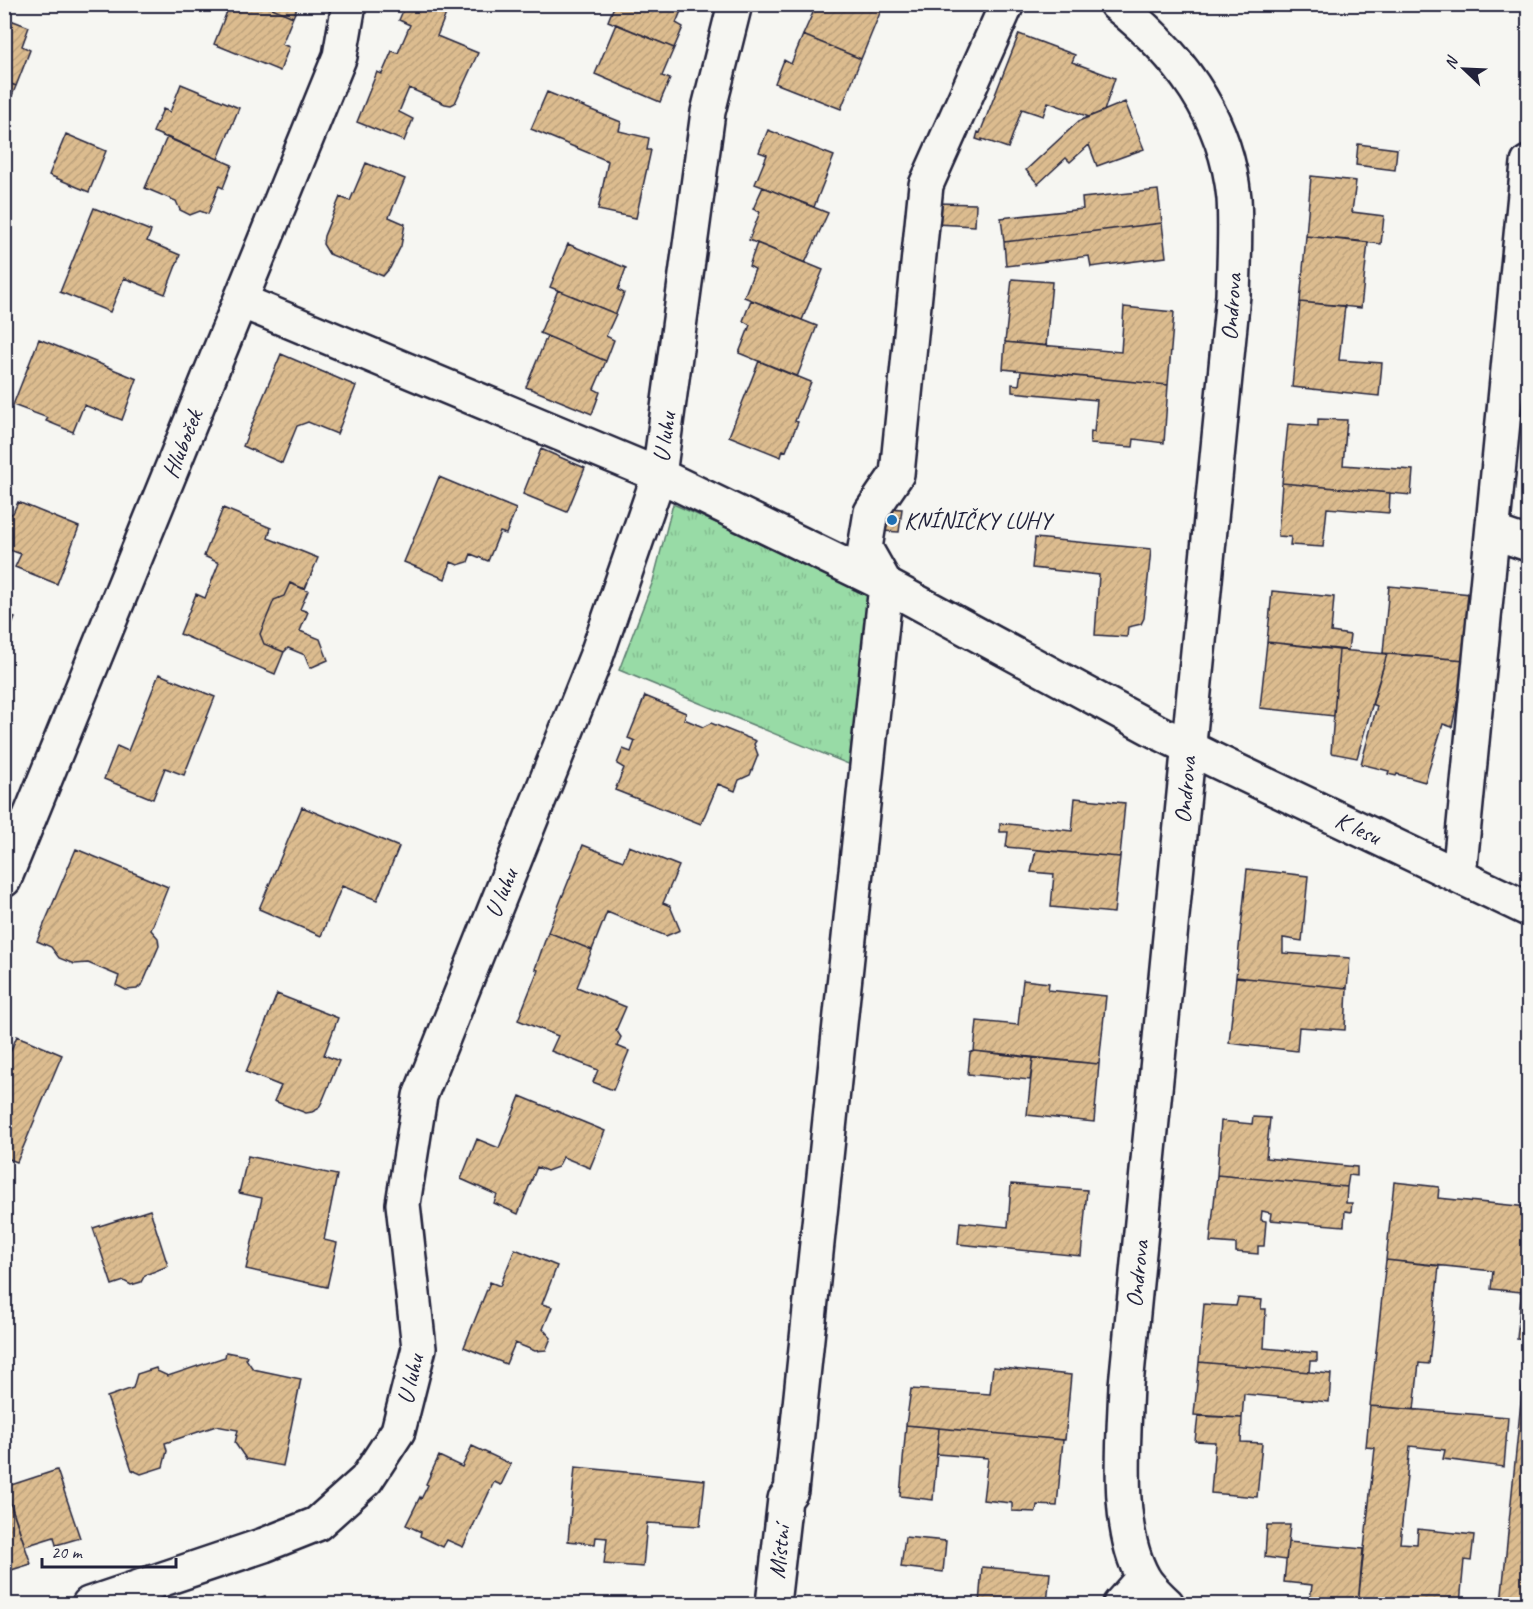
<svg xmlns="http://www.w3.org/2000/svg" width="1533" height="1609" viewBox="0 0 1533 1609" font-family="Caveat,sans-serif">
<defs>
<pattern id="grass-tufts" width="24" height="20" patternUnits="userSpaceOnUse" patternTransform="scale(1.5)"><rect width="24" height="20" fill="#98dba6"/><path d="M3 7l-1-3M5 7V3M7 7l1-3M15 17l-1-3M17 17v-4M19 17l1-3" fill="none" stroke="#83bc90"/></pattern>
<pattern id="building-hatch" width="6" height="6" patternUnits="userSpaceOnUse" patternTransform="scale(1.5)"><rect width="6" height="6" fill="#dcbc8f"/><path d="M-1 1l2-2M0 6l6-6M5 7l2-2" fill="none" stroke="#bca17c"/></pattern>
</defs>
<rect width="100%" height="100%" fill="#f6f6f2"/>
<filter id="ink" filterUnits="userSpaceOnUse"><feTurbulence type="fractalNoise" baseFrequency=".0167" numOctaves="2"/><feDisplacementMap in="SourceGraphic" scale="12" xChannelSelector="R" yChannelSelector="G"/><feConvolveMatrix kernelMatrix="1 2 1 2 8 2 1 2 1" color-interpolation-filters="sRGB"/></filter>
<g filter="url(#ink)">
<path fill="url(#grass-tufts)" stroke="#5d7e70" stroke-width="1.5" d="M673,504L879,595L858,768L619,670L653,581Z"/>
<path fill="url(#building-hatch)" stroke="#22223b" stroke-width="1.5" d="M230,4H263L293,17L282,44L289,47L280,71L214,44Z
M263,4H299L293,17Z
M406,4H450L437,36L478,53L455,103L451,105L445,104L409,88L399,112L413,119L404,141L357,122L377,72L382,74L392,51L398,53L410,25L399,20Z
M615,4H684L676,23L683,27L674,48L608,21Z
M808,4H873L882,8L861,59L803,35L815,8Z
M4,12L10,14L8,19L29,27L22,46L30,50L16,86L4,81Z
M616,24L674,48L662,76L670,79L660,102L595,74Z
M1019,34L1075,55L1072,62L1115,78L1104,111L1089,117L1048,102L1043,116L1022,109L1008,148L982,139V141L976,139L978,132L980,133Z
M803,35L861,59L841,109L775,83L784,60L791,64Z
M4,81L16,86L4,115Z
M181,84L239,108L218,159L153,132L163,109L170,112Z
M547,92L621,122L619,131L649,138L647,150H651L636,218L598,210L608,161L531,129Z
M1125,102L1144,149L1097,166L1089,145L1070,162L1066,158L1038,184L1026,170L1079,121Z
M768,130L834,156L814,207L755,184L767,155L759,152Z
M66,134L106,151L89,192L49,175Z
M167,137L232,165L223,188L219,186L208,214L200,211L190,215L180,210L176,201L145,188Z
M1358,144L1397,149L1395,170L1356,165Z
M366,163L405,179L389,217L405,224L401,246L390,268L383,276L329,254L323,244L324,236L340,197L350,201Z
M1311,176L1356,181L1352,212L1384,216L1381,244L1306,236Z
M763,187L828,213L805,263L749,240L760,212L753,209Z
M1158,190L1162,223L1004,242L1001,218L1083,209L1082,198Z
M937,203L976,204L975,226L935,224Z
M94,208L151,231L147,241L180,255L165,294L124,278L110,312L60,292Z
M1162,223L1166,257L1091,267L1089,256L1006,266L1004,242Z
M1306,236L1368,242L1361,308L1300,302Z
M757,243L823,270L802,320L744,297L755,269L749,266Z
M568,244L626,268L618,290L624,293L616,314L550,287Z
M1012,279L1052,282L1046,346L1005,342Z
M558,290L616,314L606,336L614,340L606,361L540,333Z
M751,300L817,326L797,377L739,353L750,325L743,321Z
M1300,302L1345,306L1339,360L1382,363L1379,396L1292,387Z
M1124,307L1174,312L1168,385L1003,369L1005,342L1121,352Z
M547,336L606,361L594,389L600,392L592,414L526,387Z
M39,339L137,379L122,420L84,405L73,432L46,421L48,418L13,405Z
M281,354L356,386L337,434L308,422L297,426L282,463L243,446Z
M759,361L811,382L795,421L798,422L786,451L783,450L781,457L729,436Z
M1021,371L1168,385L1164,443L1134,439L1133,447L1090,444L1091,431L1094,432L1097,400L1012,392V384L1019,385Z
M1318,419L1347,420L1343,465L1413,470L1411,495L1282,483L1288,424L1318,426Z
M541,449L585,468L567,512L523,494Z
M439,477L516,509L506,534L500,532L488,561L471,554L468,562L458,565L451,562L445,579L404,562Z
M1282,483L1390,493L1389,513L1327,508L1323,547L1290,545L1291,537L1278,536Z
M18,502L79,527L57,584L15,567L21,554L4,548V520L6,517L13,513Z
M223,508L271,528L268,538L318,558L305,589L290,583L284,596L274,600L260,634L264,644L284,652L275,674L180,634L196,594L205,598L219,563L204,556Z
M884,508L902,509L899,532L882,531Z
M1035,538L1151,549L1144,618L1141,624L1128,627L1127,637L1095,635L1099,575L1032,568Z
M290,583L308,591L300,609L308,612L300,631L320,639L328,660L310,668L305,655L288,648L284,652L264,644L260,634L274,600L284,596Z
M1389,586L1471,594L1466,660L1383,653Z
M1272,591L1334,597L1331,632L1350,635L1348,650L1267,642Z
M4,614L15,618L4,644Z
M1267,642L1339,650L1334,716L1260,708Z
M1339,650L1387,654L1357,758L1331,753Z
M1387,654L1466,660L1452,727L1443,724L1425,782L1397,774L1396,776L1388,774L1389,771L1361,764L1377,706L1372,704Z
M159,674L215,697L184,775L165,768L153,799L104,779L117,746L128,751Z
M645,696L686,713L684,719L703,727L711,723L756,741L754,744L758,755L750,775L739,780L735,791L718,784L701,824L615,790L624,768L617,764L623,749L631,752L635,741L628,738Z
M1075,798L1125,803L1120,857L1006,847L1008,832H1000V823L1072,831Z
M302,807L399,847L377,900L342,886L321,936L259,909Z
M583,845L623,861L629,846L679,866L663,903L670,906L680,930L666,936L607,912L592,950L548,932Z
M76,849L168,887L151,930L158,938L159,946L143,983L137,989L126,990L116,985L119,976L88,963L74,964L59,958L51,947L37,941Z
M1036,850L1120,857L1114,913L1051,907L1054,874L1031,872Z
M1247,869L1308,876L1302,941L1283,938V953L1350,958L1347,988L1236,977Z
M548,932L592,950L577,987L626,1007L616,1030L621,1037L617,1046L629,1051L613,1090L593,1082L598,1070L551,1051L558,1036L518,1020L538,970L535,969Z
M1236,977L1347,988L1345,1030L1299,1027L1297,1051L1229,1043Z
M1023,980L1049,983L1048,990L1106,996L1099,1064L974,1051L977,1021L1018,1025Z
M277,994L338,1018L324,1055L339,1061L322,1102L318,1109L312,1112L306,1113L274,1101L281,1086L246,1072Z
M17,1036L62,1055L17,1162L4,1157V1067Z
M974,1051L1033,1058L1030,1080L968,1074L970,1053Z
M1033,1058L1099,1064L1094,1122L1027,1115Z
M520,1096L605,1131L590,1168L563,1157L558,1167L547,1171L537,1167L518,1214L494,1203L497,1195L461,1179L477,1139L499,1148Z
M1253,1117L1270,1118L1266,1158L1357,1167V1176L1349,1175L1347,1187L1217,1175L1221,1121L1252,1124Z
M248,1156L337,1175L324,1240L337,1243L327,1287L246,1269L262,1198L239,1193Z
M1217,1175L1347,1187L1346,1203H1352L1351,1212L1345,1211L1344,1226L1270,1220L1271,1213L1262,1211L1261,1220L1266,1221L1264,1246H1258V1254L1236,1252V1244L1210,1242Z
M1394,1182L1439,1187L1438,1198L1528,1207L1521,1292L1491,1289L1493,1271L1386,1260Z
M1011,1184L1087,1190L1081,1256L958,1244L960,1222L1008,1227Z
M150,1210L168,1266L145,1275L141,1282L131,1285L124,1281L112,1285L93,1228Z
M1528,1222V1337L1527,1340L1517,1339Z
M515,1249L557,1266L542,1304L552,1307L543,1329L551,1338L546,1350L535,1351L515,1343L506,1364L464,1347L490,1282L500,1286Z
M1386,1260L1439,1266L1429,1364L1419,1363L1414,1410L1370,1406Z
M1238,1298L1262,1300L1261,1309H1266L1264,1348L1317,1353V1361H1310L1309,1372L1199,1362L1204,1304L1236,1306Z
M1527,1337L1528,1604H1501L1527,1340Z
M226,1352L247,1356L246,1359L253,1369L301,1379L283,1466L246,1459L235,1443L238,1430L216,1426L165,1443L167,1451L163,1467L141,1474L132,1470L107,1397L133,1388L137,1374L156,1368L157,1371L168,1376L225,1357Z
M1199,1362L1331,1374L1329,1402L1244,1394L1242,1418L1194,1415Z
M993,1367L1071,1375L1065,1440L906,1425L911,1389L990,1394Z
M1370,1406L1508,1417L1504,1467L1443,1459L1445,1450L1410,1446L1400,1543L1417,1544L1418,1529L1474,1535L1471,1561L1464,1560L1460,1604H1358L1375,1448L1366,1447Z
M1198,1416L1242,1418L1241,1442L1262,1443L1257,1497L1211,1493L1215,1442L1195,1441Z
M906,1425L939,1428L933,1500L900,1496Z
M939,1428L1063,1440L1057,1506L1037,1505L1036,1512L1012,1511V1503L983,1500L988,1458L937,1454Z
M472,1446L511,1464L501,1485L494,1482L463,1547L447,1540L443,1547L420,1536L421,1532L406,1525L420,1497L421,1499L428,1485L426,1484L439,1456L462,1467Z
M575,1467L705,1480L700,1526L647,1523L643,1567L604,1564L607,1538L596,1537L595,1544L568,1541Z
M57,1470L80,1538L56,1545L54,1537L25,1546L5,1487Z
M8,1497L31,1564L8,1571L4,1564V1498Z
M1267,1525H1290L1286,1560L1265,1557Z
M905,1537L946,1541L943,1572L901,1567Z
M1288,1542L1363,1549L1358,1604L1310,1600L1312,1585L1284,1582Z
M982,1567L1050,1573L1047,1604H979Z
M265,1596L268,1604H241Z"/>
<g fill="none" stroke-linecap="round" stroke-linejoin="round">
<defs>
<path id="minor" d="M1116,4C1179,54 1226,116 1234,198C1236,230 1234,263 1233,295L1126,1385C1124,1440 1115,1527 1143,1577C1148,1587 1159,1596 1167,1604
M241,301L659,475L886,585L1156,731L1216,761L1528,909
M1493,532L1528,544
M1459,876L1528,163
M4,880L340,56L349,4
M89,1604L264,1545L317,1524L366,1480L398,1431L419,1348L403,1204L420,1096L596,657L659,475L708,112L735,4
M773,1604L785,1499L791,1491L886,585L865,548L871,512L897,474L926,185L1007,4
M1120,1604L1143,1578"/>
</defs>
<use href="#minor" stroke="#22223b" stroke-width="38"/>
<use href="#minor" stroke="#f6f6f2" stroke-width="33"/>
</g>
</g>
<circle fill="#1f6fb2" stroke="#f6f6f2" stroke-width="2" cx="892" cy="520" r="6"/>
<g text-anchor="middle" stroke-width="6" stroke-linejoin="round" paint-order="stroke">
<g font-size="24" fill="#22223b" stroke="#f6f6f2">
<text transform="translate(1231 307) rotate(-86)" y="8">Ondrova</text>
<text transform="translate(664 437) rotate(-82)" y="8">U luhu</text>
<text transform="translate(182 444) rotate(-68)" y="8">Hluboček</text>
<text transform="translate(1185 790) rotate(-85)" y="8">Ondrova</text>
<text transform="translate(1358 828) rotate(25)" y="8">K lesu</text>
<text transform="translate(501 893) rotate(-68)" y="8">U luhu</text>
<text transform="translate(1137 1274) rotate(-84)" y="8">Ondrova</text>
<text transform="translate(410 1379) rotate(-77)" y="8">U luhu</text>
<text transform="translate(779 1552) rotate(-84)" y="8">Místní</text>
</g>
<g font-size="24" fill="#22223b" stroke="#f6f6f2" text-anchor="start">
<text x="904" y="528">KNÍNIČKY LUHY</text>
</g>
</g>
<rect width="1533" height="1609" fill="none" stroke="#f6f6f2" stroke-width="24"/>
<rect x="12" y="12" width="1509" height="1585" fill="none" stroke="#22223b" stroke-width="2" filter="url(#ink)"/>
<g transform="translate(1464 69) rotate(293)" stroke="#f6f6f2" stroke-width="4.5" paint-order="stroke">
<path d="M0-4.5L10 22L0 15L-10 22Z" fill="#22223b"/>
<text y="-9" font-size="16" font-weight="bold" text-anchor="middle" fill="#22223b">N</text>
</g>
<path d="M42 1558v9h134v-9" fill="none" stroke="#22223b" stroke-width="3"/>
<text x="51" y="1558" font-size="18" fill="#22223b" stroke="#f6f6f2" stroke-width="4.5" paint-order="stroke">20 m</text>
</svg>
